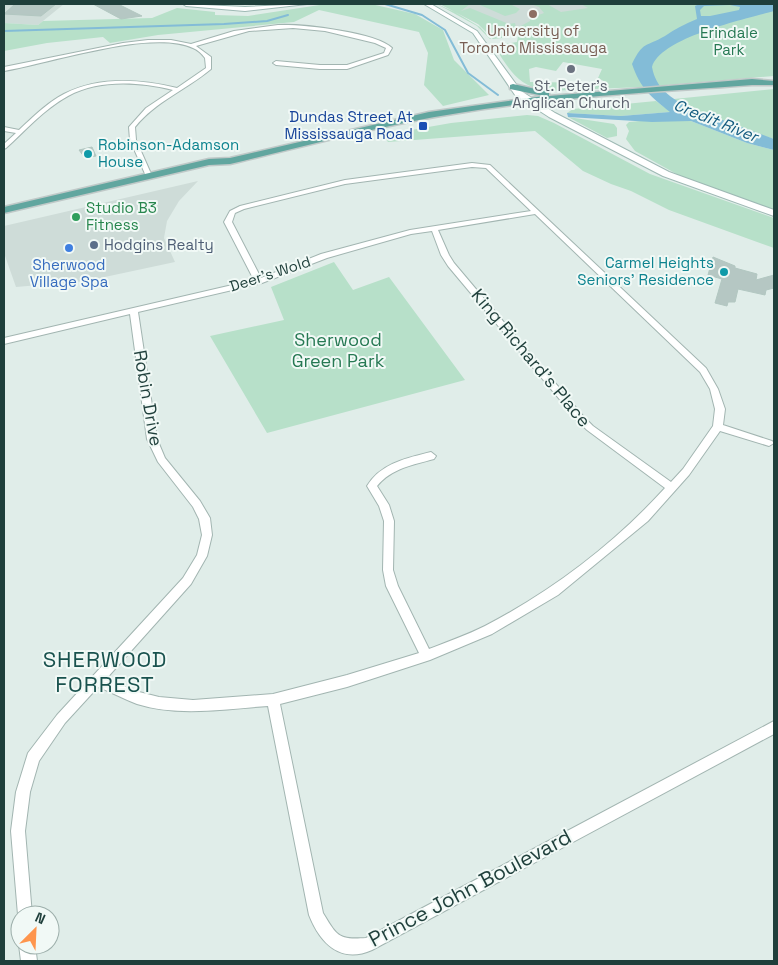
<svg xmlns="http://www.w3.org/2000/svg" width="778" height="965" viewBox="0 0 778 965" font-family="'Space Grotesk',sans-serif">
<rect width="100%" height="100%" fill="#e0ede9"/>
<path fill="#cedcd8" d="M4,4H64L38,25L4,23Z
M440,4H591L608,17L502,29L478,24Z
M198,181L179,201L167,221L164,238L175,262L86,281L16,287L4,253V226Z"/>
<path fill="#b7e0c9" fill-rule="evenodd" d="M326,4H371L415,14L443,30L454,60L489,95L443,106L424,85L428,53L419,32L319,10L294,22L158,35L110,43L103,37L47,43L4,51V23L38,25L43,21L152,18L177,8L215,12V15L248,16Z
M437,4L455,12L440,4H470L461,11L470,8L509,24L515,23L516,27L502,31V38L493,39L478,24L455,12L480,27L491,39H490L477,26Z
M478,4H516L512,5L520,9L516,13L505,16Z
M531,4H547L561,12L588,8L581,4H774V76L642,87L546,91C516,85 510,70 494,46L503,56L498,45L517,42L518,36L515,33L517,28L530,21V18L544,13L539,7ZM563,62L602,69L598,78L607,83L530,82L529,69L536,67L556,71Z
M774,89V139C746,130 696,117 674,99Z
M656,101L671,112L621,116L567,113L573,109Z
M527,115L538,116L554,123L650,174L774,218V248L669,210L631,191L611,184L583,171L535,131L388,142L383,135L451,123Z
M568,117L614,124L617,128V136L607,138Z
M640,121H691L747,143L774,150V210L682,177L635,151L626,139L629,131L626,125L629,122Z
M334,262L353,290L389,277L465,380L267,433L210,336L284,320L271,287Z"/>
<path fill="#83bcd7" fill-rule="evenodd" d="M699,4H774V11C746,19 661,37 652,67C656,89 671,98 690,108L774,139V150L747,143L691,121L652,122L568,117L567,113L621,116L670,112C651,97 640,88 632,64C643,41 646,47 665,36C675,29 685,24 697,19L695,6ZM730,5L740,7L739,10L710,16H701L700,10L704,6Z"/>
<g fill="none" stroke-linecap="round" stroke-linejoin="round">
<path stroke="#83bcd7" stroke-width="2" d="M385,4L422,15L445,30L468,73L498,95
M4,31L224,24L267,21L288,15"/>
</g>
<path fill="#b5c7c3" stroke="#b2c7c1" d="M15,4H56L41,16L4,14Z
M93,4H118L142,16L121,19Z
M92,147L96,156L85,158L79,150Z
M713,257L735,266V268L757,274L756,280L774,275V288L766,290L765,295L738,289L735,302H728L727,306L715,303L722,279L708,275Z"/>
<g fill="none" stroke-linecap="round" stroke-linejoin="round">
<defs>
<path id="street" d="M278,25C302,24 376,32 392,48L388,55L347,69H320L276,65L273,63L276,61L320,65H347L384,53L386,48L375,43L325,31L293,28L249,31L196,46L211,57V69C186,90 156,101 135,127L136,140L152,176L151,177L146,176L130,140L129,127L146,108L173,90C139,82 100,79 68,96C44,109 25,131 6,148L4,149V144L16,133L4,131V127L19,130C33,117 47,103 64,94C99,76 140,79 177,88L206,68L205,58C202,54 198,50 193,48C151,29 51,63 4,71V67L123,43L148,40H171L191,44L234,31Z
M472,163L490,165L706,368L718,389L725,409L723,425L772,441L774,443L769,446L720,431L689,475L648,521L558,595L492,634L430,660L347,687L280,704L323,913C337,936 338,940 366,938L774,721V734L372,950C340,964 320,943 309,915L268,706C225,709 179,717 137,704C124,699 111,692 98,687L65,723L39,761L30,792L25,831L32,915H20V920L18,915L11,831L16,792L28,753L57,715L183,578L197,555L202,535L199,519L193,507L158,462L147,439L130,314L4,344V338L254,280L224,222L230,211L240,206L345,180ZM472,167L486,168L531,211L410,230L321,254L261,278L232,222L235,213L244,209L345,184ZM535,214L700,372L710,389L715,409L713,426L683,469L671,482L593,426L583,416L454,263L449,255L438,230ZM432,231L441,255L448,266L577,420L587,430L665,488C614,544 552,591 485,626C467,635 447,642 429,649L398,586L393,570L394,521L389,505L377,486C392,468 413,465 434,459L436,456L431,452C407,458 381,463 367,486L379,506L384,521L383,570L386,586L419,653L347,675L273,694L193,700L159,697L139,692L106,679L191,584L207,556L212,535L210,518L200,501L165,458L157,439L138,312L262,283L327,258L411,234Z
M20,944V945H35L37,961H21L19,945Z"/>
<path id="secondary" d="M183,4L245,7L307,4L245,11L186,6Z
M424,4H431L477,31L521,91L555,113L669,172L774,210V216L663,176L549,117L515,95L473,33Z"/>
<path id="primary" d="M752,79L774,81V85H752C654,92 556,97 459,113C382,125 306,146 230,164L209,165L4,213V207L209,159L230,158L429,112L544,96L510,89V85L513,84L549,92V96Z"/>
</defs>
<use href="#street" stroke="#a2b5b1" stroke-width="2"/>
<use href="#secondary" stroke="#9eb9b4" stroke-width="2"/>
<use href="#primary" stroke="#c0c9c8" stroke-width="3"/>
<use href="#street" fill="#fff" fill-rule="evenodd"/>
<use href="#secondary" fill="#fff" fill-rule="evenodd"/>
<use href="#primary" fill="#61a69f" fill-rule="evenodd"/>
</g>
<circle fill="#8d6e63" stroke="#f1f9f6" stroke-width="2" cx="533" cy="14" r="5"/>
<circle fill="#6b7280" stroke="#f1f9f6" stroke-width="2" cx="571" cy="69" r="5"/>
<rect fill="#1a4fb4" stroke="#f1f9f6" stroke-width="2" x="418" y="121" width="10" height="10" rx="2.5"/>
<g fill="#0f9aa8" stroke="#f1f9f6" stroke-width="2">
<circle cx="88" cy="154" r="5"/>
<circle cx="724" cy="272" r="5"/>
</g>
<circle fill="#2e9e5b" stroke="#f1f9f6" stroke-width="2" cx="76" cy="217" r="5"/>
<circle fill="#5c6f8a" stroke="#f1f9f6" stroke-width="2" cx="94" cy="245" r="5"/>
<circle fill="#3f7fe0" stroke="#f1f9f6" stroke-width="2" cx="69" cy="248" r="5"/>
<g text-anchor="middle" stroke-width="4" stroke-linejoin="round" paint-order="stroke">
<g font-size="15" fill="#785e54" stroke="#f1f9f6">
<text x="533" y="36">University of<tspan x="533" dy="17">Toronto Mississauga</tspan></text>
</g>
<g font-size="15" fill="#267953" stroke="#f1f9f6">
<text x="729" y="38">Erindale<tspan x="729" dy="17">Park</tspan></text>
</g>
<g font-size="15" fill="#5b616d" stroke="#f1f9f6">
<text x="571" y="91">St. Peter's<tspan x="571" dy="17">Anglican Church</tspan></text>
</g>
<g font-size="15" fill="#164399" stroke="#f1f9f6" text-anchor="end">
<text x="413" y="122">Dundas Street At<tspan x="413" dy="17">Mississauga Road</tspan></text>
</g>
<g font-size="15" fill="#0d838f" stroke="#f1f9f6" text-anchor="start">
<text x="98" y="150">Robinson-Adamson<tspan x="98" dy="17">House</tspan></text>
<text x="714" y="268" text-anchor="end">Carmel Heights<tspan x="714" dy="17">Seniors' Residence</tspan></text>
</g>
<g font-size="15" fill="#27864d" stroke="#f1f9f6" text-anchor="start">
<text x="86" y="213">Studio B3<tspan x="86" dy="17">Fitness</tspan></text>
</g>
<g font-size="15" fill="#4e5e75" stroke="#f1f9f6" text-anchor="start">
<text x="104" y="250">Hodgins Realty</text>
</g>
<g font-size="15" fill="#366cbe" stroke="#f1f9f6">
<text x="69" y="270">Sherwood<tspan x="69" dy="17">Village Spa</tspan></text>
</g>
<g font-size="15" fill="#1f3f3b" stroke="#f1f9f6">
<text transform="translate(270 274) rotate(-18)" y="5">Deer's Wold</text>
</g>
<g font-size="16" font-style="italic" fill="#145c80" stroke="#f1f9f6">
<text transform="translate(716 120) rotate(22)" y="6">Credit River</text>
</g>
<g font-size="18" fill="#267953" stroke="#f1f9f6">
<text x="338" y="346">Sherwood<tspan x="338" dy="21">Green Park</tspan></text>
</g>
<g font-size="18" fill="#1f3f3b" stroke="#f1f9f6">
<text transform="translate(531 358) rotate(50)" y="6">King Richard's Place</text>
<text transform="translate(148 398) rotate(80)" y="6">Robin Drive</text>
</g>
<g font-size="21" fill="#1f3f3b" stroke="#f1f9f6">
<text transform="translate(470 888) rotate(-28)" y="7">Prince John Boulevard</text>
</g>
<g font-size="22" letter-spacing="1" fill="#19524e" stroke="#f1f9f6">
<text x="105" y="667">SHERWOOD<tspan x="105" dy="25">FORREST</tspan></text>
</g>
</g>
<rect width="778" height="965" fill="none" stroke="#1f3f3b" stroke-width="10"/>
<g transform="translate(35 930) rotate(24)"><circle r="24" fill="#f1f9f6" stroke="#9dafab"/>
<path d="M0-4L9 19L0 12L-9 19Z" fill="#fe954d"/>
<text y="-8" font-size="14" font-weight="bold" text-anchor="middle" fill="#1f3f3b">N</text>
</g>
</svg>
